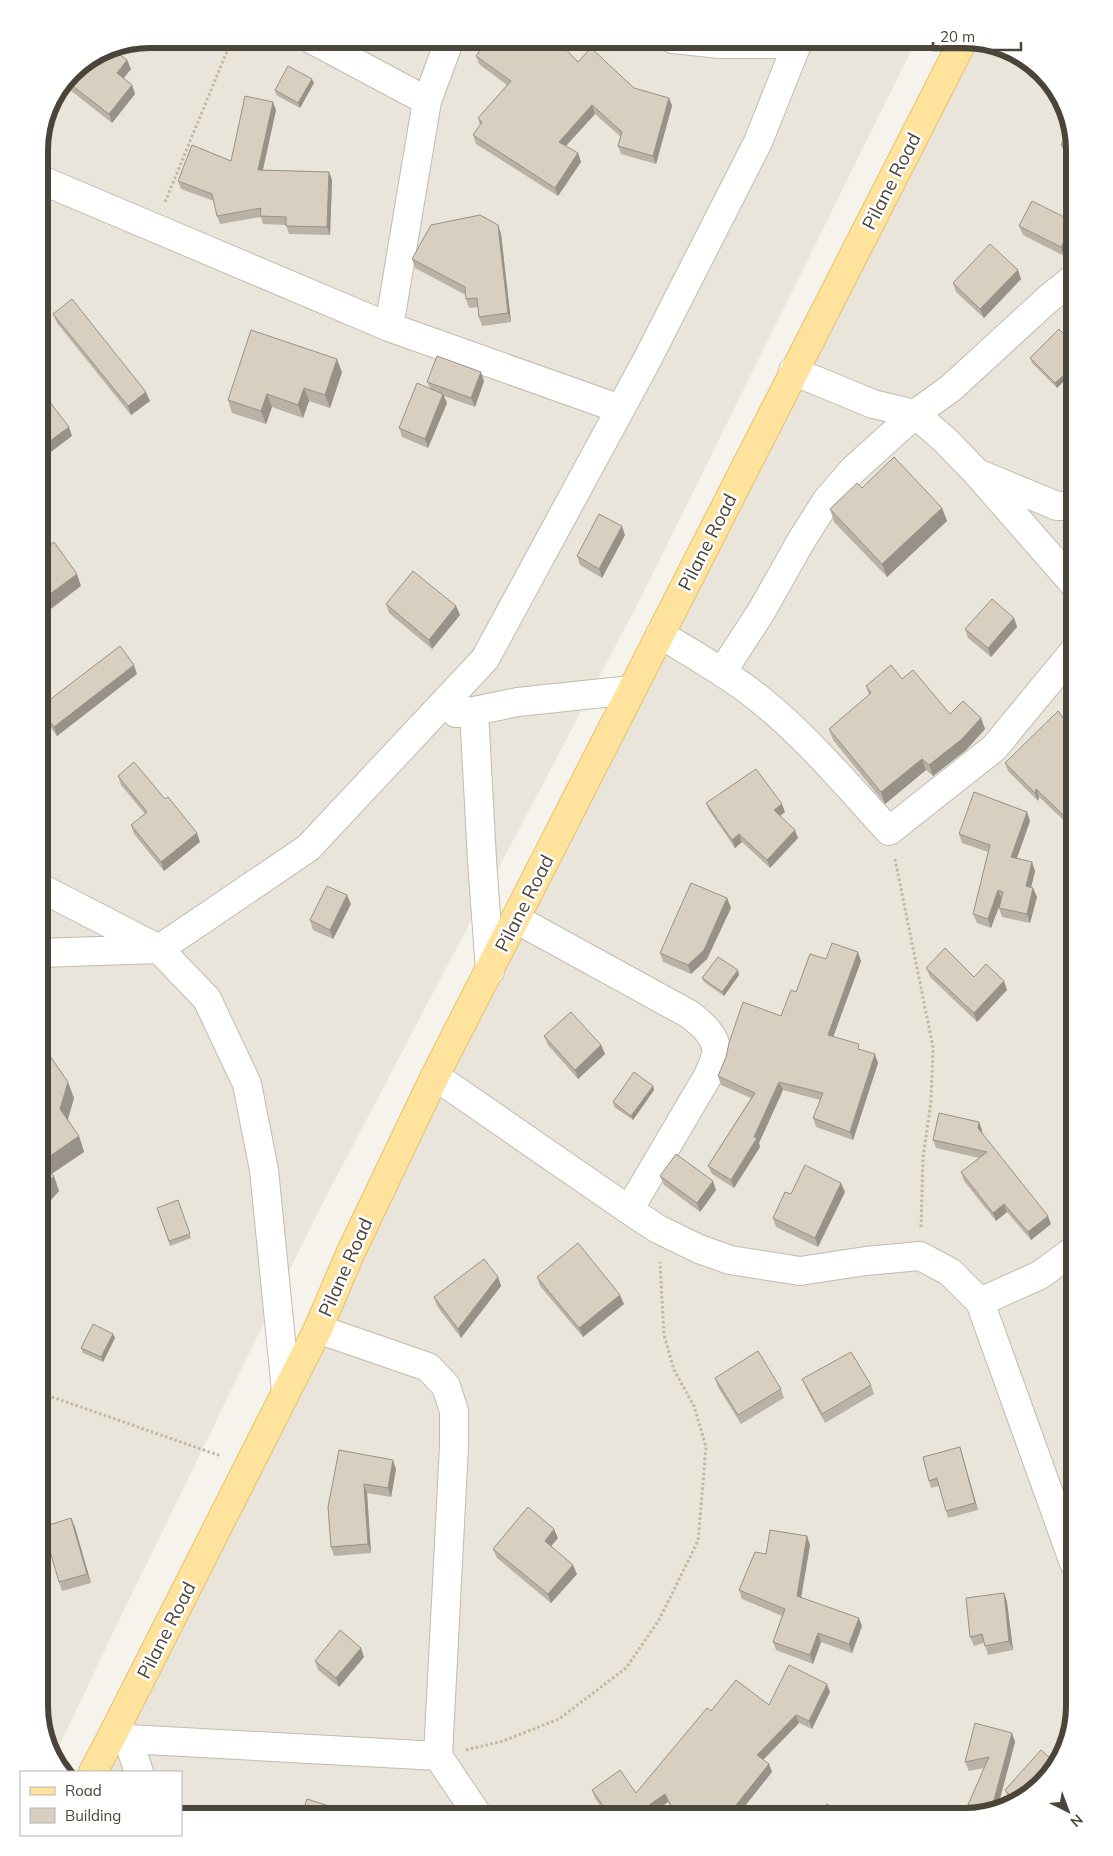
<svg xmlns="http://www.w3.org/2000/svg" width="1113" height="1856" viewBox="0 0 1113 1856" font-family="Mulish,sans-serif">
<rect width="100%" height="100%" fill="#f6f3ec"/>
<path fill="#eae5da" d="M149,39H917L639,601L318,1212L109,1641L53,1759L50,1755L39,1707V142L50,101L71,71L107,47Z
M971,39L1025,58L1063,101L1074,149V1707L1056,1768L1012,1806L964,1817H181V1772H93Z"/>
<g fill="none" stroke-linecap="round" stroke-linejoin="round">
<defs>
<path id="minor" d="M311,39L427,101
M673,39L720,44H797
M39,179L389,327L620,409
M389,327L427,101L450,39
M793,371L873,404L915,414L945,440L976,472L1074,584
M982,475L1057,506H1074
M660,634C692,654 727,673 757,697C806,736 847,785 889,831L994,748L1074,651
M722,672L761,612L801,541L827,500L853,470L915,414L951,388L1048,299L1074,278
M474,711L482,860L490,971
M456,713L474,711L518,702L631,690
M39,887L159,949L207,999L247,1084L264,1170L286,1391
M516,919L689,1014C701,1023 719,1038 716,1055C714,1062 711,1068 709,1074L629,1210
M39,953L159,949L308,848L485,659L647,360L758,142L799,39
M435,1076L629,1210L658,1229L699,1249L730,1260L800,1271L866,1261L920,1256L950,1272L980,1302L1074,1563
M980,1302L1040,1275L1074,1250
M318,1329L428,1367L446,1386L454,1411V1446L438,1756L479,1817
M111,1738L438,1756
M128,1740L139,1772"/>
<path id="major" d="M93,1772L111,1738L318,1329L350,1254L435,1076L964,39"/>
</defs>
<use href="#minor" stroke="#c2bbae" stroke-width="30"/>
<use href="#major" stroke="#e6c16a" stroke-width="30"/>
<path stroke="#c4b79f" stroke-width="3" stroke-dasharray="2.5 2.5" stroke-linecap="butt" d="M165,202L232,39
M895,859L933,1047L931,1101L923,1158L921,1228
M39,1389L52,1397L221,1456
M466,1750L503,1741L559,1719L626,1668L659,1620L698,1541L706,1447L694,1406L674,1370L664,1335L660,1262"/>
<use href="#minor" stroke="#fff" stroke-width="28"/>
<use href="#major" stroke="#ffe39c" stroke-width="28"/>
</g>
<path fill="#bab2a6" d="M113,46L112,49L127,60L131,69L124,78L132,85L135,94L112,123L65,86L62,85L71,71L107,47Z
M525,50L578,62L634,88L669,98L672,106L656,164L621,154L618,146L621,137L595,114L566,146L578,153L581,162L558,196L476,144L473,135L480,125L478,118L507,85L479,64L476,56Z
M314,83L300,108L276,95L275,90Z
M276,110L263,170L329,172L332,180L330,235L289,234L286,225L263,224L261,217L220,224L217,216L214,201L181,189L178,181L231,161Z
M1061,145L1074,149V158L1065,154Z
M1074,222V237L1064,256L1023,235L1019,226Z
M498,225L501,234L511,322L482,326L479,317L478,307L469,308L466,299V295L415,268L412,259Z
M1021,279L984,318L956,292L953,283Z
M53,314L150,401L131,415L57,323Z
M1059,329L1057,388L1032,363L1030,358Z
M342,372L330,408L309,401L303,418L272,407L266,424L232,413L228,400Z
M484,381L475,407L444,396L447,403L428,448L402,437L399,428L430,388L427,382Z
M862,488L942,508L947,521L887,577L834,522L830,509Z
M625,535L602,578L580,565L577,556Z
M386,604L456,606L460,615L432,649L389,613Z
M1014,618L1017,627L991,657L968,638L965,629Z
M137,674L57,736L43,717L39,708Z
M866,686L950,714L981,718L985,729L966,750L933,776L926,770L885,804L833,740L829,729L869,695Z
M1074,719V830L1039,797L1038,801L1008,771L1005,763L1066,722Z
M118,776L200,842L164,871L134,834L131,825L145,814L121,785Z
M706,803L785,812L780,816L798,838L770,868L742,842L735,848L709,810Z
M1027,812L1030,821L1017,858L1032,862L1035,871L1031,888L1037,897L1030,923L1002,917L999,908V906L991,928L977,923L973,914L988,852L962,843L959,834Z
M727,898L731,908L707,959L691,974L663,962L660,953Z
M351,904L333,939L313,930L310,920Z
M826,959L861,961L833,1036L878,1063L853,1140L816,1127L813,1118L820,1100L783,1090L759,1143L760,1147L734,1188L712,1174L708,1166L751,1098L721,1085L718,1076L781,1016L796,992Z
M926,968L974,977L1007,990L977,1022L930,977Z
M739,975L724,996L704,982L702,978Z
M544,1036L601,1045L605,1054L578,1079L548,1045Z
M39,1040L74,1098L68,1120L79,1136L84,1152L52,1174L59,1191L43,1209L39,1204Z
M653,1086L654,1090L633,1120L614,1107L613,1102Z
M979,1122L982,1130V1133L1051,1224L1031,1240L1007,1212L996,1221L964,1181L961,1172L979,1158L936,1148L933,1140Z
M660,1176L716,1190L700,1212L664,1185Z
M845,1192L818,1247L776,1227L773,1218L791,1194Z
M178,1200L191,1238L170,1246L157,1208Z
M498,1277L501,1286L461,1338L437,1306L434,1297Z
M537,1277L624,1304L583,1337L540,1286Z
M113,1334L115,1338L103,1362L83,1353L81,1348Z
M715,1378L781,1389L784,1398L741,1424L718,1387Z
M802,1379L871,1385L874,1394L825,1423L806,1388Z
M339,1450L396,1469L391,1497L367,1493L371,1553L334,1556L331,1547Z
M962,1454L978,1510L948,1518L939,1486L931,1488L929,1481Z
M71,1518L91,1583L62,1591L59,1582Z
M807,1536L810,1545L801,1597L862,1626L852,1653L821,1642L813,1664L776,1650L773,1642L782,1616L742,1599L739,1590L766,1554Z
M558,1538L551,1546L577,1574L551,1603L497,1558L493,1549Z
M1004,1593L1007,1602L1013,1650L988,1655L984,1643L974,1646L970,1637Z
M364,1657L339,1687L318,1670L315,1661Z
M830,1692L812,1729L799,1723L763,1760L769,1764L772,1772L736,1817H676L668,1802L647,1817H608L595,1798L592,1790L636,1793L711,1711L769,1705Z
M1012,1733L1015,1742L997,1810L965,1817L964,1814L984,1768L969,1771L965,1762Z
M1056,1768L1013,1805L1009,1801L1005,1790Z"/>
<path fill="#979187" d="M127,60L131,69L120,82L117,73Z
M312,79L314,83L300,108L298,103Z
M132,85L135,94L112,123L109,114Z
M669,98L672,106L656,164L653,156Z
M273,102L276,110L261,178L258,170Z
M592,105L595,114L562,150L559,142Z
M578,153L581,162L558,196L555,188Z
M329,172L332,180L330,235L327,227Z
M1074,222V237L1064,256L1061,247Z
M498,225L501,234L511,322L508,313Z
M1018,270L1021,279L984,318L980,309Z
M337,359L342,372L330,408L325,395Z
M1074,366V372L1057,388L1055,383Z
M481,372L484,381L475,407L471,398Z
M304,388L309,401L303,418L298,405Z
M146,392L150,401L131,415L128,406Z
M267,394L272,407L266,424L261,411Z
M443,394L447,403L428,448L425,439Z
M69,427L72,436L39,461V449Z
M942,508L947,521L887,577L882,564Z
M622,526L625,535L602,578L599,569Z
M77,574L81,586L39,618V602Z
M456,606L460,615L432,649L429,640Z
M1014,618L1017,627L991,657L988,648Z
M134,665L137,674L57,736L54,727Z
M981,718L985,729L966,750L933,776L929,765Z
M922,759L926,770L885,804L881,792Z
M1036,789L1039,797L1038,801L1035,793Z
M782,804L785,812L777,818L774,810Z
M1027,812L1030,821L1014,866L1011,857Z
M795,830L798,838L770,868L767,860Z
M197,833L200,842L164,871L161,862Z
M739,834L742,842L735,848L732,840Z
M1032,862L1035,871L1029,895L1026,886Z
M1033,888L1037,897L1030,923L1027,914Z
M998,890L1002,899L991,928L988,919Z
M347,895L351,904L333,939L330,930Z
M727,898L731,908L707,959L691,974L688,965Z
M858,952L861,961L831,1043L828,1035Z
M738,970L739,975L724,996L722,992Z
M1004,981L1007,990L977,1022L974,1013Z
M601,1045L605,1054L578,1079L575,1070Z
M875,1054L878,1063L853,1140L850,1132Z
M68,1082L74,1098L66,1125L60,1109Z
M779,1082L783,1090L759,1143L760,1147L734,1188L731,1180L754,1137Z
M653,1086L654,1090L633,1120L631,1116Z
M979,1122L982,1130L981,1136L978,1128Z
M79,1136L84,1152L45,1178L40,1163Z
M54,1176L59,1191L43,1209L39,1196V1192Z
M713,1181L716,1190L700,1212L697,1203Z
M841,1183L845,1192L818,1247L815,1238Z
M1004,1204L1007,1212L996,1221L993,1213Z
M1048,1216L1051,1224L1031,1240L1028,1232Z
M498,1277L501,1286L461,1338L458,1329Z
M620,1295L624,1304L583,1337L579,1328Z
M113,1334L115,1338L103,1362L101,1357Z
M960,1447L978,1510L975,1503Z
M393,1460L396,1469L391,1497L388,1488Z
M364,1484L367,1493L371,1553L368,1544Z
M71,1518L75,1527L91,1583L87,1574Z
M554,1529L558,1538L548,1550L545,1541Z
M807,1536L810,1545L800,1604L797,1596Z
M573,1565L577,1574L551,1603L548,1594Z
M1004,1593L1007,1602L1013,1650L1009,1641Z
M859,1618L862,1626L852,1653L849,1644Z
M818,1633L821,1642L813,1664L810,1655Z
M361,1648L364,1657L339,1687L336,1678Z
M827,1684L830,1692L812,1729L809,1721Z
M796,1715L799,1723L760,1763L757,1755Z
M1012,1733L1015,1742L997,1810L991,1811Z
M769,1764L772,1772L736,1817H735L732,1810Z
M665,1794L668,1802L647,1817H632Z"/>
<path fill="#d8cfc1" stroke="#979187" d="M488,39H510L525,50L537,39H556L578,62L591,48L634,88L669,98L653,156L618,146L622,132L592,105L559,142L578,153L555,188L473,135L482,122L478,118L511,81L476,56Z
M107,47H110L127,60L117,73L132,85L109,114L65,80L71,71Z
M288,66L312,79L298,103L275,90Z
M245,96L273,102L258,170L329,172L327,227L286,226V217L260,216L261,208L217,216L212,194L178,181L192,145L231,161Z
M1069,128L1074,149V151L1061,145Z
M1032,201L1074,222L1061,247L1019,226Z
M480,215L498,225L508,313L479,317L477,298L466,299L465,287L412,259L431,225Z
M990,244L1018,270L980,309L953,283Z
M72,299L146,392L128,406L53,314Z
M1059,329L1074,345V366L1055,383L1030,358Z
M251,330L337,359L325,395L304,388L298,405L267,394L261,411L228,400Z
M437,356L481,372L471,398L427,382Z
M417,383L443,394L425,439L399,428Z
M39,388L69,427L39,449Z
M894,457L942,508L882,564L830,509L857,483L862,488Z
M599,514L622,526L599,569L577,556Z
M54,542L77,574L39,602V545L43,550Z
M413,571L456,606L429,640L386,604Z
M992,599L1014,618L988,648L965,629Z
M120,646L134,665L54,727L39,708Z
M891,665L902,679L913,670L950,714L963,701L981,718L962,739L929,765L922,759L881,792L829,729L871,693L866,686Z
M1058,711L1066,722L1073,717L1074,719V825L1036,789L1035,793L1005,763Z
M134,762L165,799L168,797L197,833L161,862L131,825L147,812L118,776Z
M756,769L782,804L774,810L795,830L767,860L739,834L732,840L706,803Z
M974,792L1027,812L1011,857L1032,862L1026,886L1033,888L1027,914L999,908L1003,892L998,890L988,919L973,914L990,845L959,834Z
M691,883L727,898L704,950L688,965L660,953Z
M327,886L347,895L330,930L310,920Z
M832,943L858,952L828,1035L859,1044L858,1049L875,1054L850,1132L813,1118L823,1093L779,1082L754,1137L757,1138L731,1180L708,1166L755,1093L718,1076L726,1057L729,1043L743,1002L781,1016L791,990L796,992L810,954L826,959Z
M945,948L974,977L986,964L1004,981L974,1013L926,968Z
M718,957L738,970L722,992L702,978Z
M571,1012L601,1045L575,1070L544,1036Z
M39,1040L68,1082L60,1109L79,1136L40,1163L54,1176L39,1192Z
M634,1072L653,1086L631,1116L613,1102Z
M939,1113L979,1122L978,1128L1048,1216L1028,1232L1004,1204L993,1213L961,1172L987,1152L933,1140Z
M676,1154L713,1181L697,1203L660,1176Z
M805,1165L841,1183L815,1238L773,1218L785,1192L791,1194Z
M178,1200L190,1234L169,1241L157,1208Z
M578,1243L620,1295L579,1328L537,1277Z
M484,1259L498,1277L458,1329L434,1297Z
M93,1324L113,1334L101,1357L81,1348Z
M758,1351L781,1389L738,1415L715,1378Z
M851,1352L871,1385L822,1414L802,1379Z
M960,1447L975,1503L946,1511L937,1478L929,1481L923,1457Z
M339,1450L393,1460L388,1488L364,1484L368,1544L331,1547L328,1507Z
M528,1507L554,1529L545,1541L573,1565L548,1594L493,1549Z
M71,1518L87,1574L59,1582L43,1527Z
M770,1530L807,1536L797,1596L859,1618L849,1644L818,1633L810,1655L773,1642L785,1609L739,1590L755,1552L766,1554Z
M1004,1593L1009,1641L985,1646L982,1634L970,1637L966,1598Z
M340,1630L361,1648L336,1678L315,1661Z
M789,1665L827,1684L809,1721L796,1715L757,1755L769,1764L732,1810L719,1817H677L665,1794L632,1817H611L592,1790L620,1770L636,1793L707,1708L711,1711L736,1680L769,1705Z
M975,1723L1012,1733L991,1811L969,1816L964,1814L989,1757L965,1762Z
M1041,1750L1057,1764L1056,1768L1017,1802L1005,1790Z
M307,1799L342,1810L349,1817H301Z
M827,1804L844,1817H817Z"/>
<g text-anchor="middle" stroke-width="5" stroke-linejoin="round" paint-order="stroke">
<g font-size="19" fill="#4b4439" stroke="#fff">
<text transform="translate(891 181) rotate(-63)" y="7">Pilane Road</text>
<text transform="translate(707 542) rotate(-63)" y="7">Pilane Road</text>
<text transform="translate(524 903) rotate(-63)" y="7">Pilane Road</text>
<text transform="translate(345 1267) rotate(-66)" y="7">Pilane Road</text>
<text transform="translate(166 1630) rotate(-63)" y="7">Pilane Road</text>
</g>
</g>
<path d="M0 0H1113V1856H0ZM150 48H964A102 102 0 0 1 1066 150V1706A102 102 0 0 1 964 1808H150A102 102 0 0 1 48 1706V150A102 102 0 0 1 150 48Z" fill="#fff" fill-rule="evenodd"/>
<path fill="none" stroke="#4b4439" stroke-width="6" d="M150 48H964A102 102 0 0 1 1066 150V1706A102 102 0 0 1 964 1808H150A102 102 0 0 1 48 1706V150A102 102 0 0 1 150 48Z"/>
<rect x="20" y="1771" width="162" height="65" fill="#ffffff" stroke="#b7b4b0"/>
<rect x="30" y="1787" width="25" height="8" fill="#ffe39c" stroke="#b7b4b0"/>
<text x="65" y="1796" font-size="15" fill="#4b4439">Road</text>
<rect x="30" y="1808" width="25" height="15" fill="#d8cfc1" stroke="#b7b4b0"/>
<text x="65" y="1821" font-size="15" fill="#4b4439">Building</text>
<g transform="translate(1068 1811) rotate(138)" stroke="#ffffff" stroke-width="4" paint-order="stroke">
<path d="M0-4L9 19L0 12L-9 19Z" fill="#4b4439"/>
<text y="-8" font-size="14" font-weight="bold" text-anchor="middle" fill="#4b4439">N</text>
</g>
<path d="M933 42v8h88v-8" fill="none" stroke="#4b4439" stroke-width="2.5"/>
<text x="940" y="42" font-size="15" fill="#4b4439" stroke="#ffffff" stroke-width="4" paint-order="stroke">20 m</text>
</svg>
